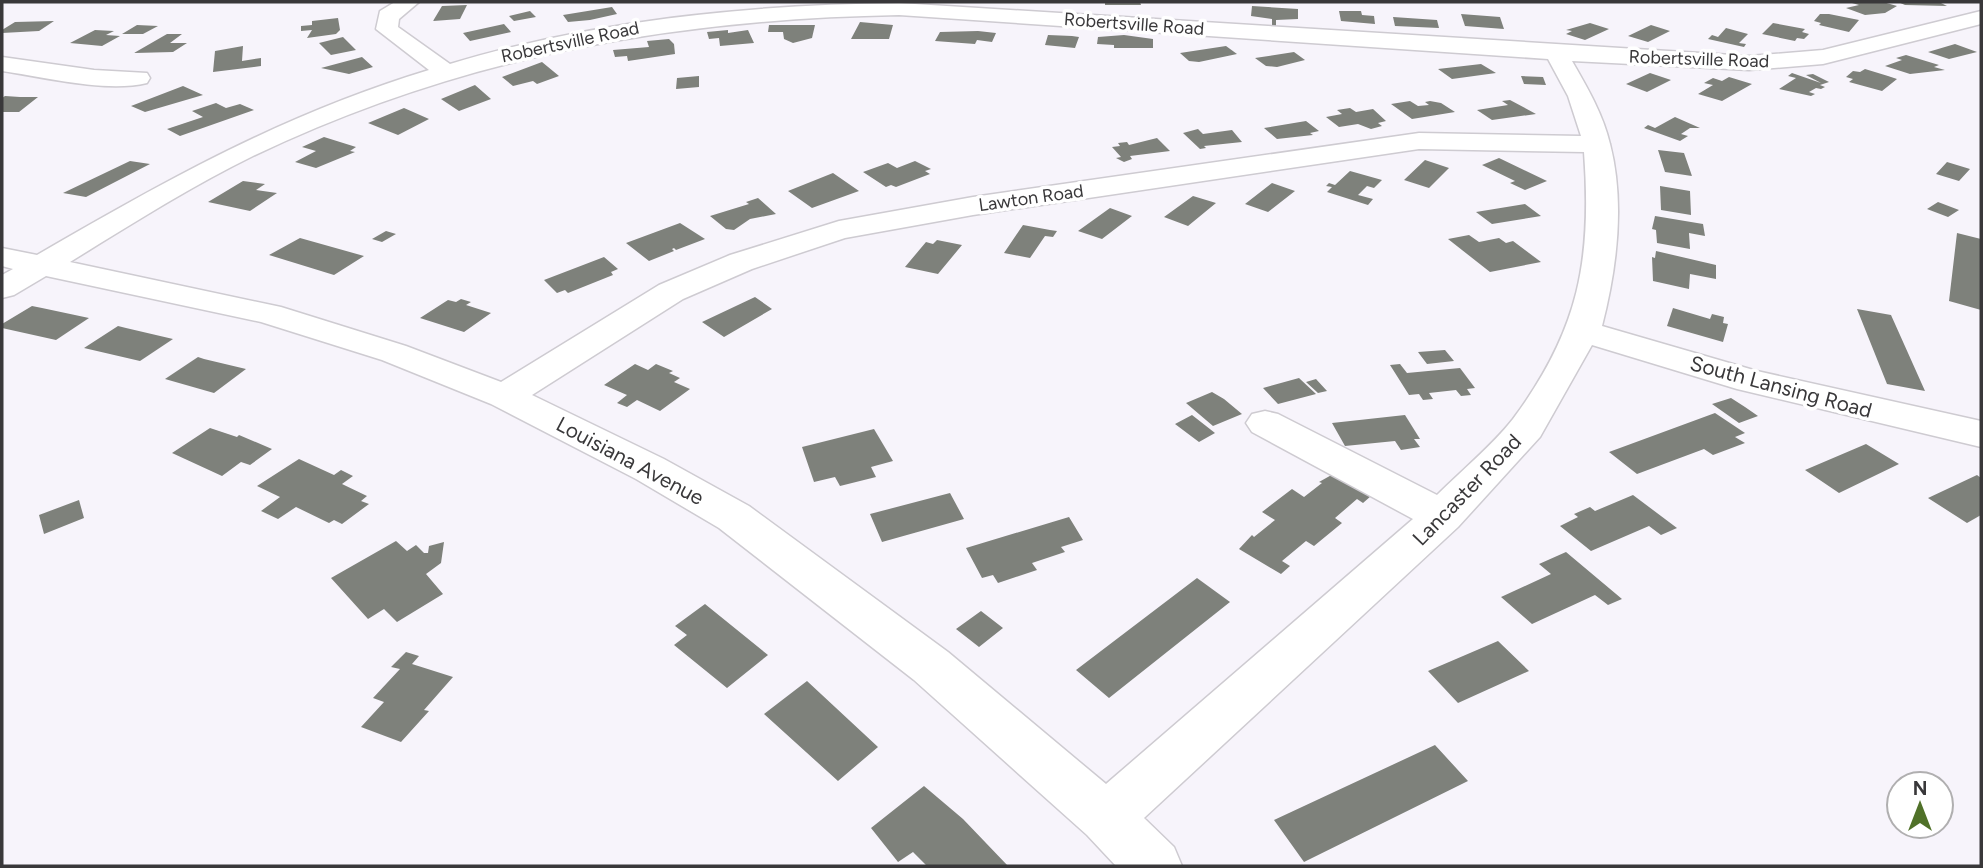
<svg xmlns="http://www.w3.org/2000/svg" width="1983" height="868" viewBox="0 0 1983 868" font-family="Figtree,sans-serif">
<rect width="100%" height="100%" fill="#f7f4fb"/>
<path fill="#7e817b" d="M1105,2H1140L1141,5H1105Z
M1883,2L1897,6L1885,13L1865,15L1846,8L1859,5L1852,3L1858,2Z
M1898,2H1939L1947,6L1905,5Z
M467,5L460,19L433,21L442,6Z
M1252,6L1298,9V19L1276,20V28H1272V19L1251,16Z
M612,7L617,14L590,20L568,22L563,15Z
M530,11L536,17L514,21L509,16Z
M1339,11H1361L1362,15L1374,16L1375,24L1341,21Z
M1461,14L1500,17L1504,29L1465,26Z
M1820,14H1829L1859,20L1849,32L1819,25L1821,23L1814,21Z
M1393,17L1437,20L1439,28L1395,26Z
M338,18L340,30L336,34L307,38L312,30L301,31V26L312,25V21Z
M54,21L39,31L2,33V30L15,22Z
M860,22L893,25L889,39H851Z
M1590,23L1609,29L1585,40L1566,34L1572,31L1566,30Z
M1773,23L1805,29L1802,32L1809,34L1804,39L1797,38L1795,41L1762,34Z
M504,24L511,32L470,41L463,33Z
M137,25L158,26L143,34H122Z
M769,25H815L812,38L793,43L784,39L783,32H768Z
M1651,25L1670,31L1648,42L1628,36Z
M1726,28L1748,34L1739,43L1746,44L1744,47L1708,39L1712,35L1718,37Z
M95,30L114,31L106,35L120,36L102,46L70,43Z
M728,30V33L748,30L754,43L720,46L719,38L709,39L707,32Z
M978,31L996,33L992,42L977,40L975,44L935,41L940,32Z
M167,34H182L170,43H187L173,52L134,53Z
M1048,35L1072,36L1079,37L1075,48L1045,45Z
M1124,35L1153,39V48H1114V45L1097,44L1098,37Z
M343,37L356,50L331,55L319,43Z
M669,39L674,44L675,54L628,61L627,56L615,57L613,50L649,47L647,41Z
M1955,44L1977,52L1949,59L1928,52Z
M243,46L242,61L261,58V66L213,72L215,51Z
M1226,46L1237,54L1199,62L1189,61L1180,53Z
M1294,52L1305,60L1277,67L1266,66L1255,58Z
M1906,55L1939,65L1934,67L1945,70L1910,74L1885,66L1902,60L1896,58Z
M362,57L373,67L349,74L321,68Z
M542,62L559,76L537,84L533,81L513,86L502,77Z
M1481,64L1496,73L1452,79L1438,69Z
M1865,69L1888,76L1897,79L1882,91L1849,82L1853,79L1846,77L1853,71L1860,72Z
M1650,73L1671,80L1647,92L1626,84Z
M1792,73L1821,83L1806,75L1813,74L1829,82L1820,85L1825,87L1821,89L1816,88L1809,92L1815,94L1811,96L1779,89L1796,78L1788,76Z
M699,76V87L676,89L677,78Z
M1521,76L1543,77L1546,85L1524,84Z
M1729,77L1752,84L1722,101L1698,94L1713,85L1704,83L1713,78L1722,81Z
M475,85L491,99L459,111L441,99Z
M183,86L203,95L145,112L131,106Z
M5,96L20,97H38L19,112H2V98Z
M1510,100L1536,114L1492,120L1477,110L1508,105L1502,101Z
M1410,101L1418,106L1429,105L1425,102L1430,101L1441,103L1455,112L1412,119L1391,104Z
M216,103L226,108L240,104L254,110L180,136L167,129L203,117L192,111Z
M404,108L429,119L398,135L368,123Z
M1350,108L1356,112L1373,109L1386,121L1378,123L1382,126L1371,129L1358,124L1339,127L1326,117L1342,114L1337,110Z
M1675,117L1700,128H1690L1681,134L1688,136L1680,141L1644,128L1648,125L1655,128Z
M1306,121L1319,131L1310,133L1313,135L1277,139L1264,128Z
M1198,129L1203,134L1232,130L1242,142L1204,146L1206,148L1200,149L1183,133Z
M324,137L356,147L350,151L355,152L316,168L295,162L316,151L302,147Z
M1157,138L1170,151L1130,156L1132,159L1124,162L1116,158L1121,157L1112,147L1120,146L1118,143L1127,142L1129,145Z
M1658,150L1684,153L1692,176L1665,172Z
M1499,158L1547,181L1525,190L1510,183L1515,181L1482,165Z
M1425,160L1449,168L1429,188L1404,180Z
M130,161L150,164L86,197L63,193Z
M915,161L931,169L925,171L930,174L896,187L891,185L886,187L863,172L888,163L897,168Z
M1947,162L1970,169L1959,181L1936,174Z
M1350,171L1382,180L1374,188L1367,186L1358,195L1373,199L1368,205L1327,192L1332,187L1326,186L1329,183L1335,185Z
M833,173L859,191L812,208L788,191Z
M243,181L265,184L256,190L277,193L250,211L208,202Z
M1272,183L1295,191L1268,212L1245,204Z
M1660,186L1690,191L1691,215L1661,210Z
M1193,196L1216,203L1188,226L1164,217Z
M758,198L776,214L750,219L734,230L726,229L710,216L749,204L746,202Z
M1938,202L1959,210L1948,217L1927,209Z
M1525,204L1541,216L1492,224L1476,212Z
M1110,208L1132,216L1102,239L1078,231Z
M1655,216L1703,224L1705,236L1689,233L1690,249L1657,243L1656,230L1652,229Z
M680,223L705,239L676,250L674,248L672,249L674,251L649,261L626,243Z
M1023,225L1050,230L1057,231L1053,237L1045,236L1030,258L1004,253Z
M386,231L396,234L382,242L372,239Z
M1957,233L1981,239V310L1949,301Z
M1469,235L1479,242L1499,238L1506,243L1513,241L1541,262L1490,272L1448,239Z
M300,238L364,256L334,275L269,255Z
M937,240L962,245L938,274L905,267L926,242L933,244Z
M1656,251L1716,265V279L1690,274L1689,289L1653,281L1652,257L1655,258Z
M604,257L618,269L611,272L613,275L568,293L565,290L557,293L544,280Z
M755,297L772,309L724,337L702,322Z
M461,299L471,302L466,305L491,313L464,332L420,318L448,300L456,302Z
M32,306L42,308L89,318L56,340L2,328V324Z
M1673,308L1710,319L1712,314L1724,317L1723,323L1728,324L1723,342L1667,326Z
M1857,309L1891,315L1925,391L1887,384Z
M118,326L126,328L173,339L140,361L84,348Z
M1445,350L1454,361L1427,364L1418,352Z
M198,357L204,359L246,369L214,393L165,379Z
M635,364L648,370L656,364L673,371L669,373L680,378L674,382L690,389L660,411L637,400L627,407L617,403L627,395L604,385Z
M1400,364L1407,373L1460,368L1475,388L1467,389L1471,395L1461,396L1456,390L1429,393L1433,399L1423,400L1419,394L1409,395L1390,365Z
M1299,378L1316,394L1278,404L1263,388Z
M1316,379L1327,391L1318,393L1306,382Z
M1212,392L1224,399L1242,414L1213,426L1186,403Z
M1731,398L1745,407L1758,416L1739,423L1712,404Z
M1715,413L1745,433L1735,437L1745,443L1713,455L1704,449L1637,474L1609,452Z
M1192,415L1215,433L1199,442L1175,424Z
M1405,415L1420,439H1414L1420,447L1401,450L1395,441L1345,446L1332,423Z
M210,428L237,437L239,435L272,449L250,465L241,462L222,476L172,453Z
M874,429L893,461L871,467L876,477L840,486L835,477L814,482L802,447Z
M1866,444L1899,464L1839,493L1805,470Z
M299,459L334,475L341,470L353,476L342,484L367,496L361,501L369,504L342,524L334,520L329,523L296,507L278,519L261,511L280,497L257,486Z
M1335,473L1371,496L1363,503L1357,499L1335,518L1342,523L1314,546L1306,541L1282,561L1290,566L1281,574L1239,549L1252,535L1254,537L1275,520L1262,512L1292,489L1304,497L1322,483L1319,482Z
M1977,475L1981,478V515L1967,523L1928,498Z
M950,493L964,519L882,542L870,514Z
M1633,495L1677,528L1661,535L1649,526L1591,551L1560,526L1578,517L1574,514L1590,507L1595,511Z
M79,500L84,518L44,534L39,515Z
M1069,517L1083,540L1061,547L1065,552L1032,563L1037,570L998,583L993,575L982,578L966,548Z
M396,541L407,551L416,545L424,553H428L429,546L444,542L441,563L426,574L443,594L397,622L384,609L368,619L331,578Z
M1566,552L1622,599L1608,605L1595,595L1532,624L1501,597L1551,574L1539,564Z
M1197,578L1230,602L1109,698L1076,670Z
M705,604L768,655L727,688L674,645L687,635L675,626Z
M981,611L1003,628L979,647L956,629Z
M1498,641L1529,671L1458,703L1428,671Z
M406,652L419,656L412,664L453,677L424,710L429,711L401,742L361,727L384,702L373,698L400,669L391,667Z
M807,681L878,747L838,781L764,714Z
M1435,745L1468,781L1304,862L1274,820Z
M924,786L963,819L1008,866H927L913,852L898,862L871,828Z"/>
<g fill="none" stroke-linecap="round" stroke-linejoin="round">
<defs>
<path id="minor" d="M395,2H419L399,19L398,27L450,64C596,20 747,5 899,3L1749,56L1823,50L1981,11V24L1823,64L1749,70L1572,61C1587,87 1603,114 1610,144C1625,202 1617,268 1602,326L1757,371L1981,421V447L1737,389L1592,345L1540,437L1458,527L1144,818L1174,847L1182,866H1116L1087,835L914,680L719,528L636,479L491,404L382,360L261,322L46,276L14,295L2,298V275L13,269L2,266V248L37,255C166,180 284,114 429,70L376,29L380,11ZM899,15L1548,59L1568,96L1581,136L1419,133L973,197L839,221L730,255L659,285L501,382L406,346L281,307L70,262C130,225 190,187 253,156C460,57 671,19 899,15ZM1419,149L1584,152C1592,260 1579,330 1513,419C1492,446 1462,470 1437,495L1278,414L1265,411L1252,414L1246,423L1252,432L1413,519L1106,784L948,652L749,506L664,459L532,395L683,299L752,269L845,238L973,215Z
M2,57L94,70L147,73L150,78L147,83C106,93 44,77 2,71Z"/>
</defs>
<use href="#minor" stroke="#cecbd1" stroke-width="3"/>
<use href="#minor" fill="#fff" fill-rule="evenodd"/>
</g>
<g text-anchor="middle" stroke-width="7" stroke-linejoin="round" paint-order="stroke">
<g font-size="18" fill="#39383a" stroke="#fff">
<text transform="translate(1134 24) rotate(4)" y="6">Robertsville Road</text>
<text transform="translate(570 42) rotate(-12)" y="6">Robertsville Road</text>
<text transform="translate(1699 59) rotate(2)" y="6">Robertsville Road</text>
<text transform="translate(1031 198) rotate(-8)" y="6">Lawton Road</text>
</g>
<g font-size="21" fill="#39383a" stroke="#fff">
<text transform="translate(1781 387) rotate(15)" y="7">South Lansing Road</text>
<text transform="translate(630 461) rotate(28)" y="7">Louisiana Avenue</text>
<text transform="translate(1467 490) rotate(-46)" y="7">Lancaster Road</text>
</g>
</g>
<rect width="1983" height="868" fill="none" stroke="#39383a" stroke-width="7"/>
<g transform="translate(1920 805)"><circle r="33" fill="#ffffff" stroke="#b0afb0" stroke-width="2"/>
<path d="M0-5L12 26L0 18L-12 26Z" fill="#507129"/>
<text y="-10" font-size="19" font-weight="bold" text-anchor="middle" fill="#39383a">N</text>
</g>
</svg>
